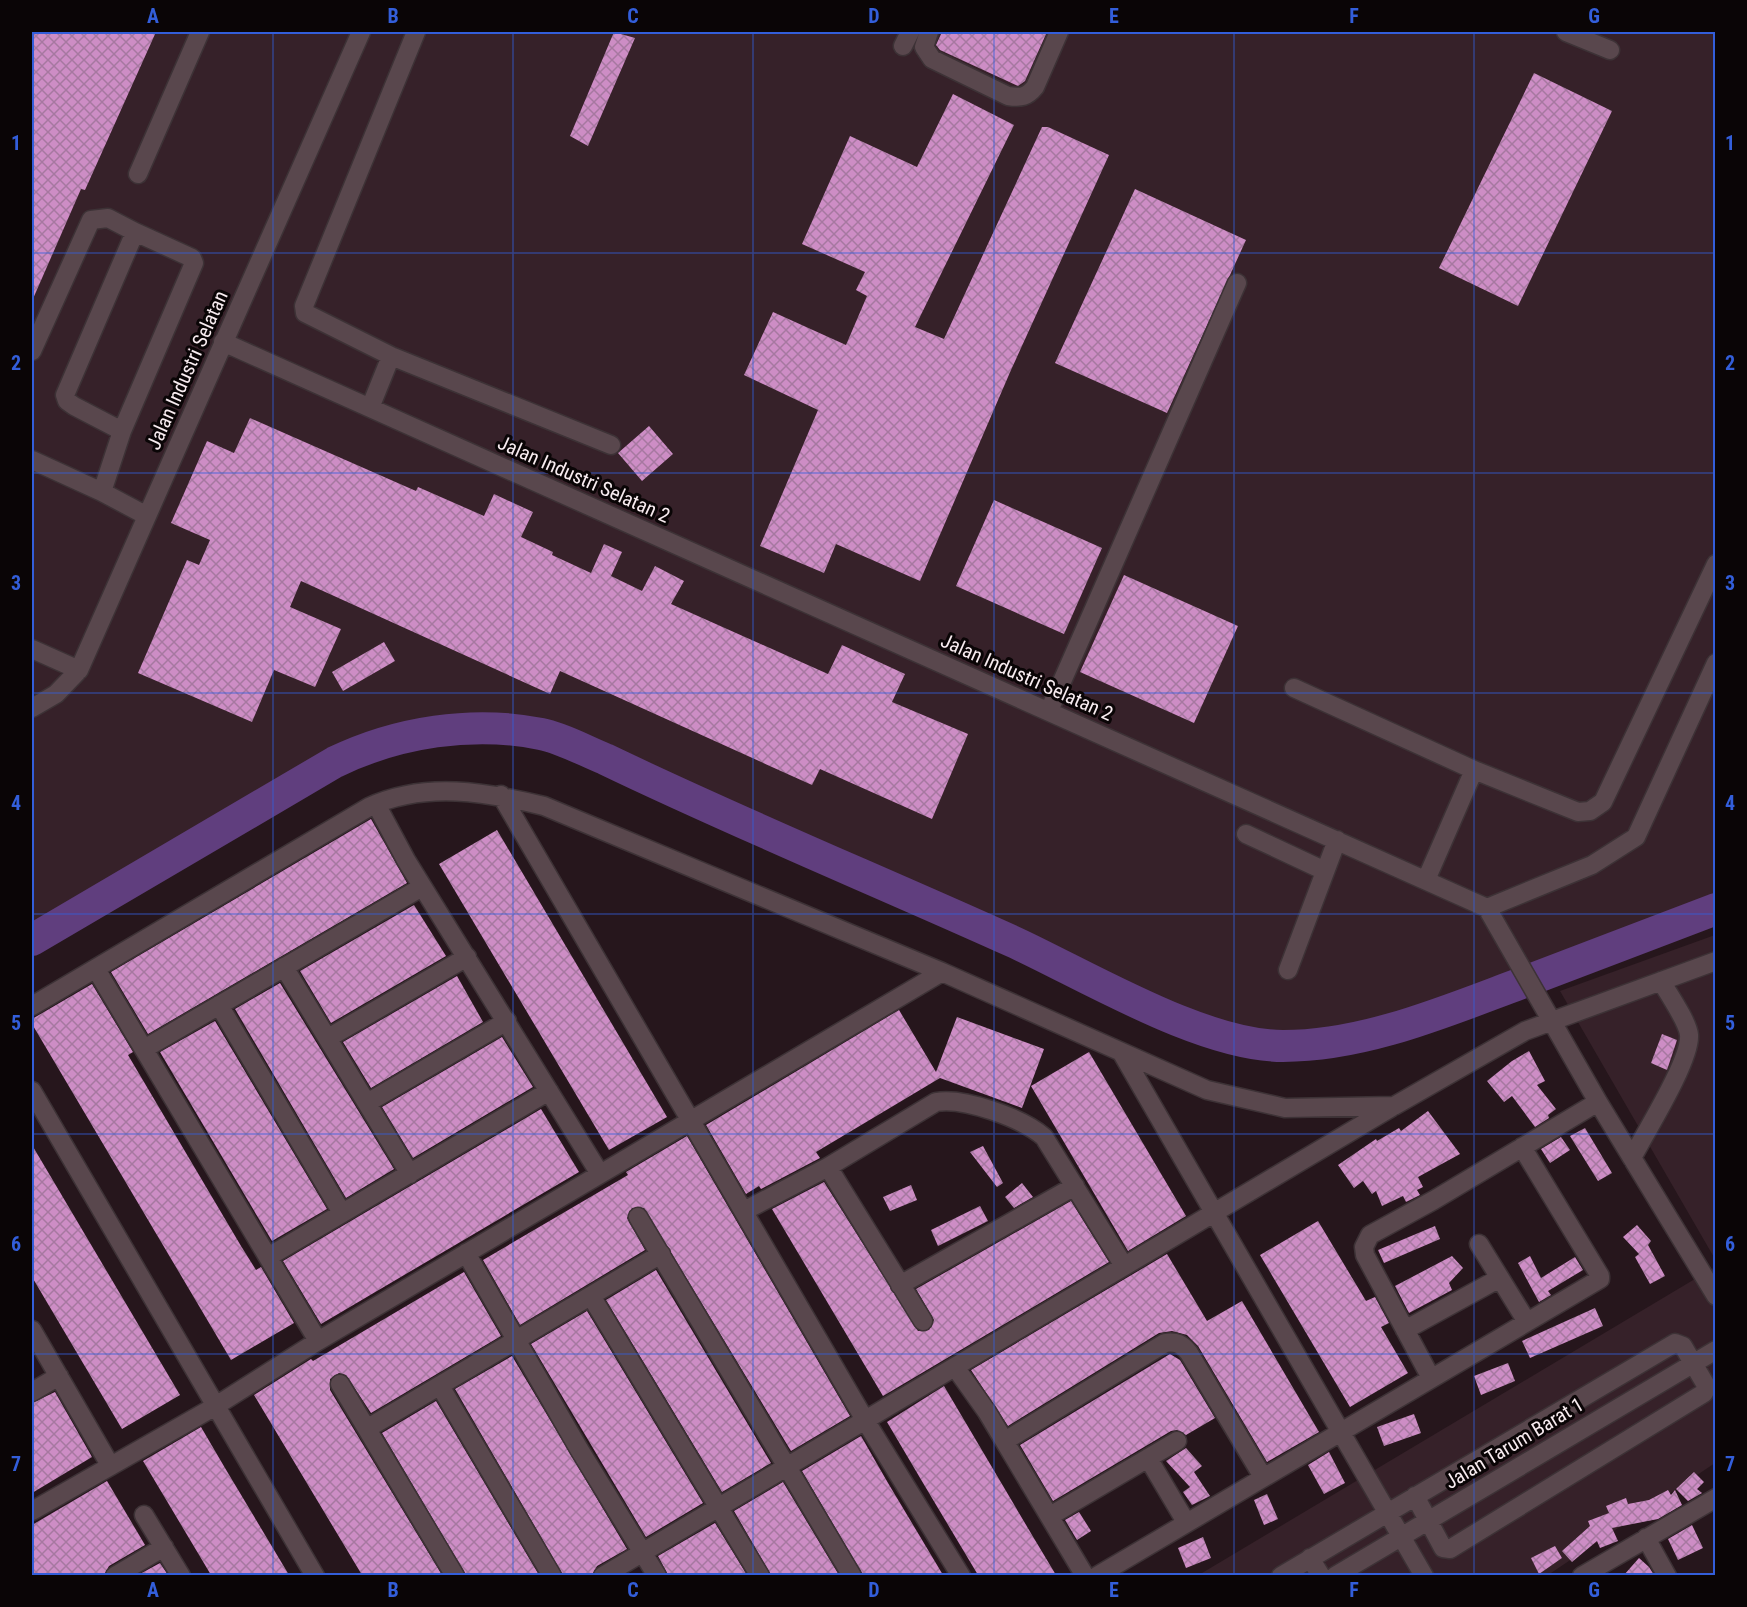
<svg xmlns="http://www.w3.org/2000/svg" width="1747" height="1607" viewBox="0 0 1747 1607" font-family="'Roboto Condensed',sans-serif">
<defs>
<pattern id="building-cross-hatch" width="8" height="8" patternUnits="userSpaceOnUse" patternTransform="scale(1.5)"><rect width="8" height="8" fill="#cd8dc5"/><path d="M0 0l8 8M0 8l8-8" fill="none" stroke="#a678a0"/></pattern>
</defs>
<rect width="100%" height="100%" fill="#26161c"/>
<path fill="#362129" d="M32,32H1715V906L1334,1043L1281,1046L1206,1031L542,734L462,729L392,741L352,754L32,943Z
M1715,935V1259L1560,991Z
M1715,1267V1463L1548,1575L1197,1576Z"/>
<g fill="none" stroke-linecap="round" stroke-linejoin="round">
<path stroke="#603e7e" stroke-width="32" d="M32,940L335,762C397,732 473,720 541,734C562,738 585,751 605,759C740,824 879,881 1016,943C1089,977 1203,1046 1283,1046C1364,1046 1444,1012 1519,984C1585,959 1650,934 1716,909"/>
</g>
<path fill="url(#building-cross-hatch)" d="M32,32H156L85,190L81,189L32,301Z
M614,32L635,38L588,146L570,136Z
M942,32H1047L1025,81L1018,86L940,50L936,45Z
M1534,73L1612,111L1518,306L1439,268Z
M953,94L1014,125L915,327L944,339L1042,127H1048L1109,155L1011,370L920,581L836,544L824,573L760,546L818,410L744,375L773,312L846,345L867,296L856,290L865,272L802,244L850,136L917,167Z
M1135,189L1246,240L1167,413L1055,363Z
M250,418L416,491L418,487L484,516L494,494L533,512L521,537L553,552L552,555L591,573L604,544L622,552L611,576L642,591L655,566L684,581L671,604L828,674L842,645L905,674L892,702L968,734L932,819L820,769L812,785L560,671L550,694L301,581L290,607L341,629L315,687L274,670L252,722L138,673L187,560L199,565L210,540L171,523L207,441L234,453Z
M649,426L673,454L642,481L618,453Z
M994,500L1102,548L1064,634L956,586Z
M1124,575L1238,626L1194,723L1080,672Z
M384,642L395,661L343,691L332,672Z
M371,819L407,883L148,1034L111,972Z
M497,830L667,1117L609,1150L439,864Z
M414,905L446,956L331,1023L300,971Z
M457,976L483,1022L371,1088L343,1042Z
M280,983L394,1169L346,1198L235,1009Z
M92,984L133,1052L128,1055L241,1246L256,1270L261,1267L294,1323L231,1360L32,1024V1019Z
M899,1010L936,1072L957,1017L1044,1049L1022,1108L940,1078L816,1152L820,1158L761,1189L759,1186L746,1194L706,1125Z
M215,1021L327,1209L272,1241L160,1052Z
M1662,1034L1677,1040L1667,1070L1651,1063Z
M502,1037L533,1087L413,1158L382,1107Z
M1529,1051L1545,1081L1537,1085L1556,1109L1548,1115L1549,1118L1535,1127L1512,1096L1504,1102L1487,1081L1512,1061Z
M1089,1052L1186,1216L1128,1251L1031,1086Z
M541,1109L579,1172L321,1324L283,1261Z
M1428,1111L1460,1154L1418,1177L1423,1187L1417,1190L1420,1195L1406,1202L1403,1196L1382,1206L1376,1191L1372,1194L1363,1181L1354,1188L1338,1165L1376,1139L1377,1141L1399,1128L1401,1131Z
M1585,1128L1612,1173L1598,1181L1570,1136Z
M687,1136L850,1416L791,1451L644,1208H632L627,1218L645,1250L520,1325L483,1260L628,1175L626,1172Z
M1561,1137L1570,1150L1550,1163L1541,1149Z
M32,1145L180,1395L122,1429L32,1277Z
M983,1146L1003,1183L997,1187L970,1152Z
M824,1182L918,1331L929,1330L934,1320L916,1289L1071,1201L1109,1262L883,1396L772,1209Z
M1022,1183L1033,1197L1014,1208L1005,1197Z
M911,1185L917,1200L890,1211L883,1197Z
M980,1206L988,1221L938,1246L931,1230Z
M1318,1221L1366,1301L1375,1297L1389,1323L1381,1327L1408,1373L1350,1407L1260,1255Z
M1637,1225L1651,1241L1648,1245L1665,1276L1650,1284L1635,1257L1639,1254L1623,1237Z
M1435,1226L1440,1239L1384,1263L1378,1250Z
M1167,1254L1207,1321L1242,1301L1319,1432L1267,1462L1198,1346L1187,1335L1172,1331L1159,1333L1008,1426L971,1370Z
M1452,1256L1463,1268L1449,1283L1452,1290L1409,1313L1395,1286Z
M1530,1256L1541,1278L1575,1257L1583,1270L1548,1291L1551,1295L1539,1302L1518,1263Z
M656,1270L771,1463L722,1492L606,1300Z
M464,1272L501,1336L371,1413L346,1375L339,1373L330,1379V1390L442,1575H362L254,1395L311,1359L313,1361Z
M1595,1308L1603,1326L1530,1358L1522,1341Z
M587,1311L703,1503L646,1537L531,1344Z
M1170,1354L1180,1360L1215,1418L1186,1435L1177,1430L1171,1431L1053,1501L1020,1445Z
M512,1356L627,1549L597,1566L592,1575H563L455,1389Z
M1508,1363L1515,1381L1481,1395L1474,1376Z
M944,1386L1032,1535L1056,1575H978L926,1488L887,1422Z
M55,1392L92,1457L32,1493V1403Z
M436,1401L539,1575H466L382,1433Z
M1414,1414L1421,1433L1384,1446L1377,1427Z
M201,1427L225,1468L289,1575H211L143,1461Z
M861,1436L888,1483L943,1575H863L802,1471Z
M1186,1448L1202,1466L1194,1472L1210,1496L1192,1505L1183,1492L1190,1487L1166,1461Z
M1329,1452L1345,1483L1324,1494L1308,1465Z
M1694,1472L1704,1482L1697,1489L1702,1493L1688,1501L1676,1489Z
M107,1481L145,1545L109,1566L104,1575H32V1525Z
M783,1482L839,1575H771L734,1511Z
M1668,1490L1671,1495L1675,1490L1682,1505L1658,1519L1612,1528L1618,1541L1600,1548L1597,1541L1572,1562L1562,1551L1590,1526L1588,1521L1609,1513L1606,1506L1626,1498L1628,1504L1649,1500Z
M1267,1494L1278,1519L1264,1525L1254,1500Z
M1079,1512L1091,1531L1077,1540L1065,1520Z
M715,1523L747,1575H668L658,1556Z
M1692,1525L1703,1548L1678,1560L1668,1539Z
M1203,1537L1211,1558L1186,1568L1178,1548Z
M1555,1546L1562,1558L1539,1574L1531,1558Z
M1639,1558L1649,1567L1654,1575H1624Z
M160,1563L168,1575H138Z"/>
<g fill="none" stroke-linecap="round" stroke-linejoin="round">
<defs>
<path id="minor" d="M416,32L304,306L305,313L391,356L611,445
M929,32L924,47L932,59L1008,96C1021,98 1027,97 1035,87L1059,32
M1566,32L1610,50
M903,46L910,32
M138,174L200,32
M223,342L1487,908L1592,865L1636,837L1716,663
M32,351L91,220L108,218L135,232L65,395L67,401L74,406L122,431
M370,408L391,356
M32,460L102,492L147,516
M102,492L122,431L194,263L192,258L135,232
M32,649L79,670
M1294,688L1474,770
M32,708L56,694L79,670L361,32
M1049,711L1237,283
M501,795L865,1420L961,1576
M376,804L406,860L600,1174
M1246,834L1325,871
M1426,880L1474,770L1578,812L1590,811L1603,802L1716,564
M1487,908L1598,1102L1716,1296
M284,967L410,1174
M96,969L318,1341
M1288,970L1337,840
M219,1005L342,1213
M32,1006L369,807C426,781 486,792 544,806L942,972L1207,1090L1285,1108L1394,1106L1525,1031L1716,961
M328,1038L467,957
M144,1049L422,887
M1123,1055L1424,1576
M32,1091L315,1576
M367,1103L507,1021
M1632,1158C1645,1133 1691,1060 1689,1035C1688,1022 1668,993 1661,981
M828,1167L923,1321
M744,1211L828,1167L936,1102C964,1097 1022,1118 1044,1137L1124,1266
M638,1217L852,1576
M1479,1244L1527,1322
M466,1253L579,1449L657,1576
M268,1257L549,1091
M900,1285L1075,1186
M591,1296L760,1576
M32,1330L110,1465
M1405,1330L1498,1279
M955,1367L987,1412L1085,1576
M1431,1378L1365,1255L1364,1247L1370,1235L1434,1200L1598,1102
M340,1384L455,1576
M440,1386L552,1576
M32,1392L59,1376
M368,1428L661,1254
M1005,1441L1165,1343C1176,1341 1182,1344 1189,1353L1263,1477
M1148,1458L1186,1522
M32,1511L214,1407L318,1341L942,972
M144,1515L181,1576
M1050,1516L1177,1441
M1646,1538L1667,1576
M1310,1558L1321,1576
M115,1576L164,1547
M603,1576L1392,1107
M1097,1576L1600,1279V1276L1522,1147
M1281,1576L1675,1343L1683,1346L1707,1387L1704,1393L1450,1549L1443,1548L1415,1496
M1335,1576L1716,1350
M1582,1576L1716,1498"/>
</defs>
<use href="#minor" stroke="#3d3236" stroke-width="21"/>
<use href="#minor" stroke="#59474d" stroke-width="18"/>
</g>
<path fill="none" stroke="#335eda" stroke-width="1.5" stroke-opacity="0.55" d="M273,32V1576M513,32V1576M753,32V1576M994,32V1576M1234,32V1576M1474,32V1576M32,253H1716M32,473H1716M32,693H1716M32,914H1716M32,1134H1716M32,1354H1716"/>
<g text-anchor="middle" stroke-width="6" stroke-linejoin="round" paint-order="stroke">
<g font-size="20" fill="#f8ecf0" stroke="#0a0506">
<text transform="translate(187 370) rotate(-66)" y="7">Jalan Industri Selatan</text>
<text transform="translate(584 479) rotate(24)" y="7">Jalan Industri Selatan 2</text>
<text transform="translate(1027 677) rotate(24)" y="7">Jalan Industri Selatan 2</text>
<text transform="translate(1514 1443) rotate(-31)" y="7">Jalan Tarum Barat 1</text>
</g>
</g>
<rect width="1747" height="1607" fill="none" stroke="#0a0506" stroke-width="66"/>
<rect x="33" y="33" width="1681" height="1541" fill="none" stroke="#335eda" stroke-width="2"/>
<g font-size="20" text-anchor="middle" font-weight="bold" fill="#335eda">
<text x="153" y="23">A</text>
<text x="393" y="23">B</text>
<text x="633" y="23">C</text>
<text x="874" y="23">D</text>
<text x="1114" y="23">E</text>
<text x="1354" y="23">F</text>
<text x="1594" y="23">G</text>
<text x="16" y="150">1</text>
<text x="1730" y="150">1</text>
<text x="16" y="370">2</text>
<text x="1730" y="370">2</text>
<text x="16" y="590">3</text>
<text x="1730" y="590">3</text>
<text x="16" y="810">4</text>
<text x="1730" y="810">4</text>
<text x="16" y="1030">5</text>
<text x="1730" y="1030">5</text>
<text x="16" y="1251">6</text>
<text x="1730" y="1251">6</text>
<text x="16" y="1471">7</text>
<text x="1730" y="1471">7</text>
<text x="153" y="1597">A</text>
<text x="393" y="1597">B</text>
<text x="633" y="1597">C</text>
<text x="874" y="1597">D</text>
<text x="1114" y="1597">E</text>
<text x="1354" y="1597">F</text>
<text x="1594" y="1597">G</text>
</g>
</svg>
